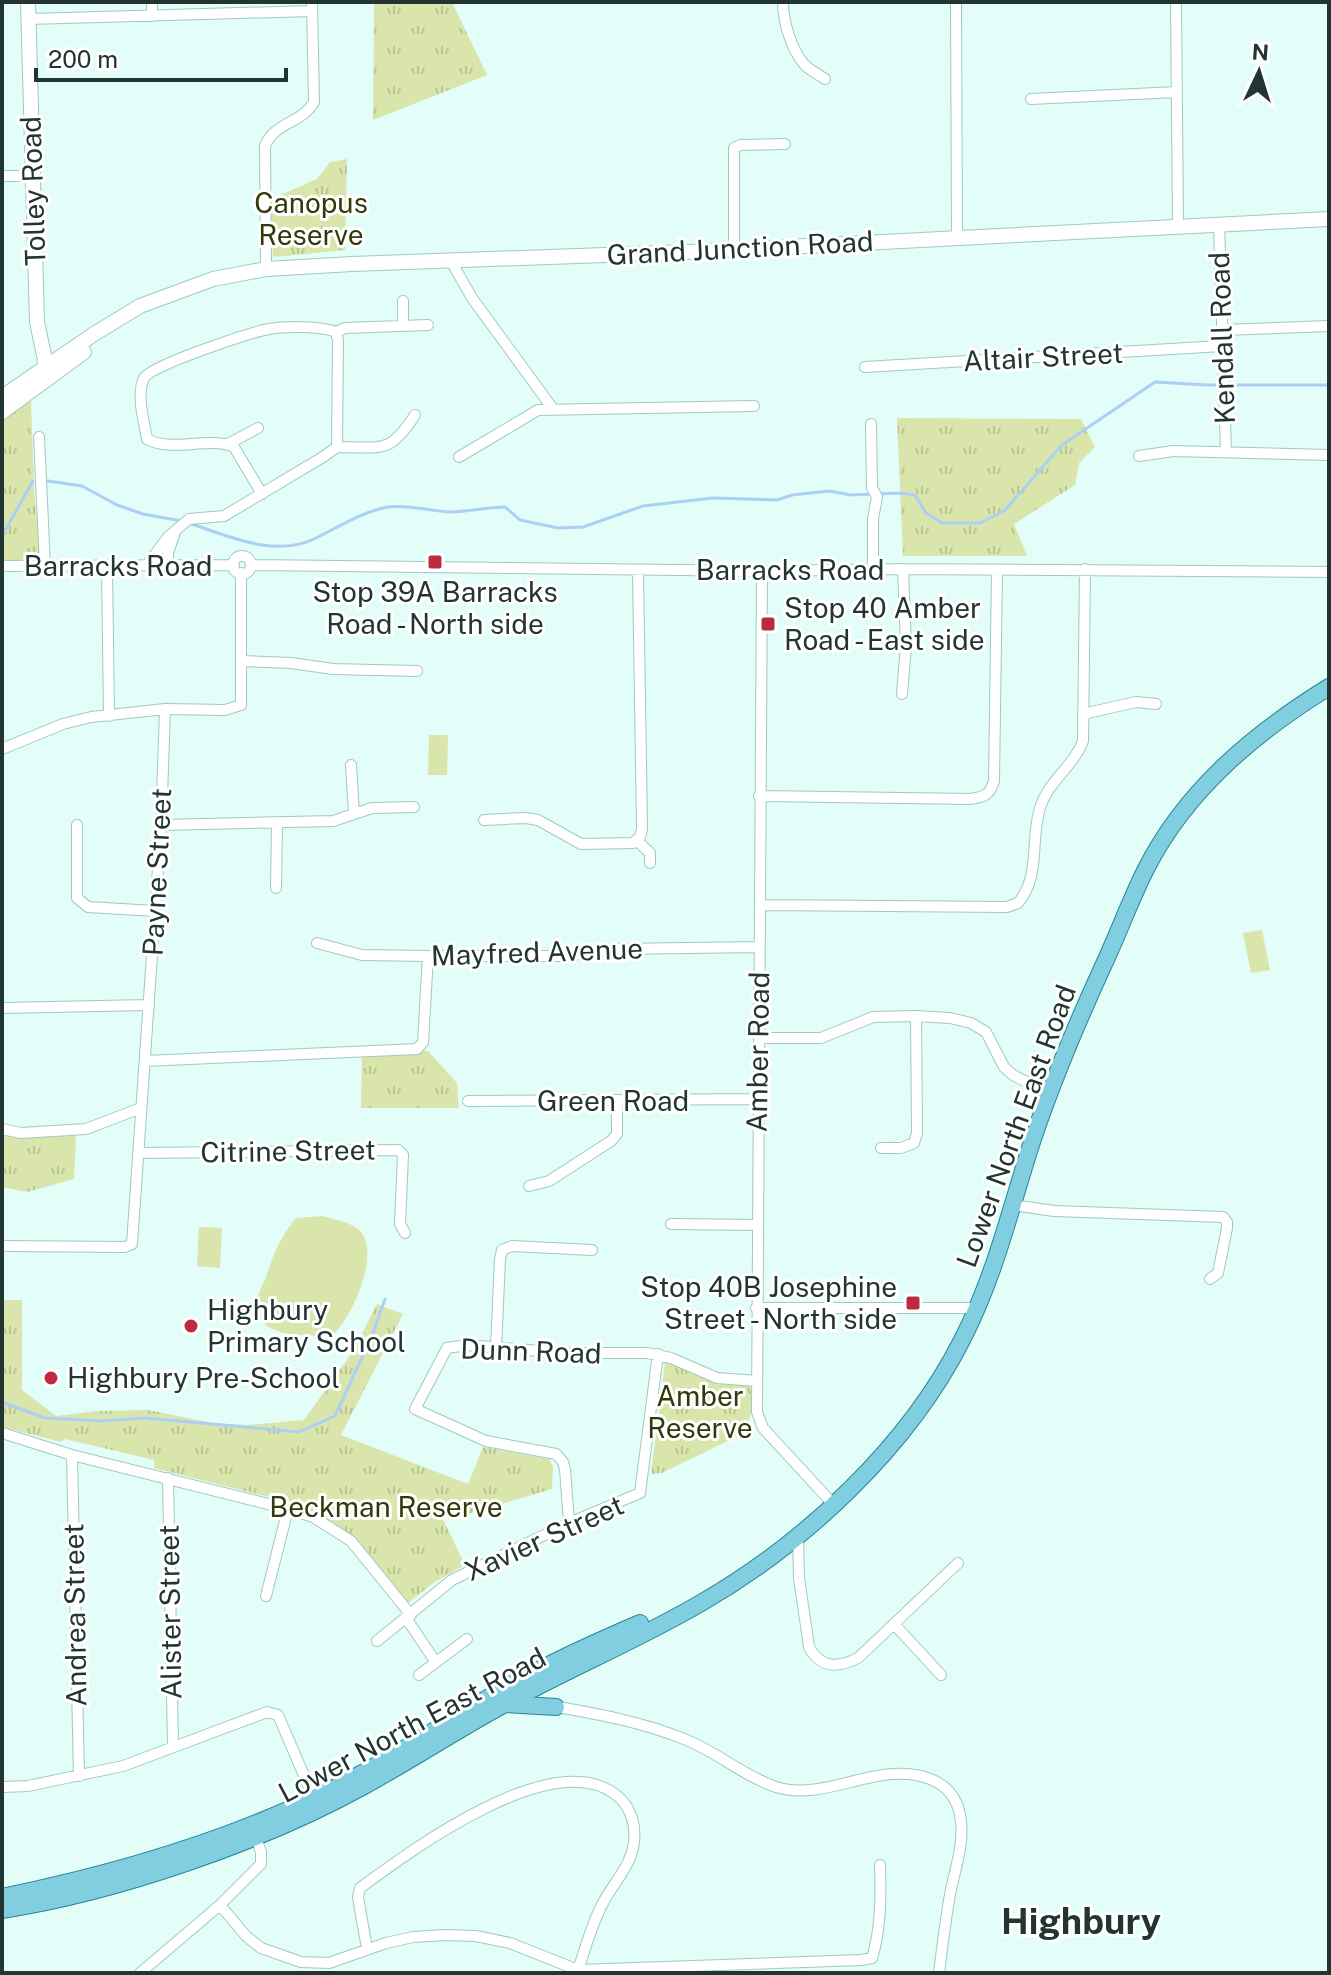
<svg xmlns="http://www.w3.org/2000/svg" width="1331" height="1975" viewBox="0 0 1331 1975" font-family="'Public Sans',sans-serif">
<defs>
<pattern id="park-tufts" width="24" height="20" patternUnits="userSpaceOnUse" patternTransform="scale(2)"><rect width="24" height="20" fill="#d9e5aa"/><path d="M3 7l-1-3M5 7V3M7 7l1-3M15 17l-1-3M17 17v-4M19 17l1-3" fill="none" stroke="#bac593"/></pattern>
</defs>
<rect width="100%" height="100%" fill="#e3fdf9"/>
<path fill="#d9e5aa" d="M429,735H448L447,775H428Z
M1262,930L1270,970L1251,973L1243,933Z
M322,1216C333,1219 349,1222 358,1229C383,1250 352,1317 334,1334C313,1337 262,1339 256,1310C254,1299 264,1284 267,1274C273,1254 283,1233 296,1218Z
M199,1227L222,1228L220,1268L197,1266Z"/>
<path fill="url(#park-tufts)" d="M374,2H452L487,75L373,120Z
M347,159L345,250L273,257L271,199L317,179L330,162Z
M31,400L34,489L40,553L35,559L2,561V421Z
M897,418L1081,419L1095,447L1079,463L1075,485L1014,524L1027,556H903Z
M417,1049L428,1051L457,1083L459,1108H361L362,1054Z
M76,1135L74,1179L27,1192L2,1187L4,1136Z
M2,1300H22V1390L56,1416L98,1411L148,1410L213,1423L247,1425L304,1420L354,1350L377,1304L403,1314L341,1435L468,1484L483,1447L549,1459L553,1467L552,1489L461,1516L437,1507L465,1565L433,1583L407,1604L351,1541L304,1506L154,1468V1460L65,1439L61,1442L2,1427Z
M671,1358C698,1372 735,1371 757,1391L746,1432L662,1473L651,1474L665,1363Z"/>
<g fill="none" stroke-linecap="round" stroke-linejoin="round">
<path stroke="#acd0f5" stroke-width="3" d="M48,481L82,486L117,505L143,514L182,521
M189,523C228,536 274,558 314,539C339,527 361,512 388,507C407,504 430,511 449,512C468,512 486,507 505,507L520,520L558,528L583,527L643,506L713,498L777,500L792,495L829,491L851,495L901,493L915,495L926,513L942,523H980L1004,511L1062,445L1155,382L1207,385H1329
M2,536L33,481
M2,1402L45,1418L103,1421L144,1418L299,1432L335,1416L372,1336L385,1299"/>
<defs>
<path id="minor" d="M152,2V16
M783,2C783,21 791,49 804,64C809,70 818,74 825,79
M956,2L957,237
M1176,2L1178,226
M29,19L312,11
M1031,99L1177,92
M2,176H31
M1219,224L1226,452
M734,250V148L740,145L785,144
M451,261L472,298L553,409
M266,269L265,146C274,122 303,123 314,102L312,2
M403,326V301
M1222,330L1329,326
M336,332L345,328L428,325
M865,367L1222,346
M871,424L872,488L877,497L873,519V569
M39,437L45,566
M228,444L258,428
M337,447C382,447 389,455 415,415
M1139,456L1173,451L1329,455
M459,457L538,410L754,406
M233 565a9 9 0 1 1 18 0a9 9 0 1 1-18 0Z
M147,565L168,537L189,519L224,516L323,457L337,447L338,340L336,332C322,326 285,326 269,329C252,332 149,366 144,378C136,395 144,421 147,439C173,453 207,436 234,447L262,494
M251,565L762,571L903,569L1329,572
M2,566L234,565
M107,566L109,716
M168,566V553L175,532
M762,571L757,1412L763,1428L833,1504
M242,661L291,663L333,669L417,671
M902,694L906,646L903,569
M1083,714L1136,702L1156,704
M2,749L63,724L91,717L165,709
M351,765L354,814
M759,796L970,799C984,797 990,795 994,781L997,570
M484,820L526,818L538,820L581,844L633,843L640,837L642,829L638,570
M77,825V898L88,907L155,911
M161,825L333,821L372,808L414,807
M636,840L650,853V863
M276,888L277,823
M760,905L1007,907L1018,903C1041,876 1030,839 1040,808C1048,781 1074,766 1083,741L1085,569
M317,943L362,955L428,956H566L615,949L759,947
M2,1008L149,1005
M759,1038H821L873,1017L916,1016L950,1018L971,1023L986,1032L1004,1067L1013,1075L1050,1094
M145,1061L417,1049L423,1042L428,956
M468,1101L758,1099
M2,1129L21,1133L86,1129L141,1108
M881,1148H901L914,1143L917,1133L916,1016
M139,1153L398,1150L403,1155L400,1224L405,1233
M529,1186L549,1181L611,1141L617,1134V1101
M1012,1205L1054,1211L1223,1217L1227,1222V1228L1218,1273L1210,1279
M671,1224L757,1225
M2,1246L125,1247L132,1244L161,825L165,709L225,710L241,705V573
M756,1308H977
M496,1348L500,1259L502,1250L512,1246L592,1250
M2,1433L72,1455L288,1509L313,1517L351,1541L411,1615
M72,1455L79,1776
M168,1478L173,1747
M569,1523L565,1469L563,1462L556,1454L486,1441L415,1409L447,1348L467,1345L564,1353H647L671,1358L717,1378L757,1381
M798,1534L799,1578L809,1647C821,1669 838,1668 858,1658L958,1563
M266,1596L288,1509
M406,1618L435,1661
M894,1624L941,1675
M377,1641L452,1580L569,1523L640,1493L658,1354
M419,1675L467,1639
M553,1706C598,1714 642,1722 684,1739C716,1751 743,1776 776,1787C809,1797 840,1783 872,1777C909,1769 957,1774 961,1822C964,1847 953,1875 949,1900C945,1924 942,1949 939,1973
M2,1787L28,1786L123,1766L267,1712L278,1715L315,1801
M220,1905L246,1936L261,1948L301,1962L329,1963L386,1943L413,1937L445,1935L476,1936L510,1943L578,1970L861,1960L872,1958C881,1929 881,1896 880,1865
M367,1949L358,1897L360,1888C413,1849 551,1747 615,1794C630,1805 636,1823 634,1842C631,1866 615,1881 604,1901C592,1922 586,1947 578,1970
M140,1973L220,1905L261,1864V1852L255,1835"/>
<path id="secondary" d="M28,2L37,322L45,360L44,369
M2,397L94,334L140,306L213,279L266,269L352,264L688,252L1329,219
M2,412L84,352"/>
<path id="primary" d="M506,1704L556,1707
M2,1897C124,1872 247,1836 357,1776C407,1749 454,1717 503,1689C547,1664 593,1643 640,1623
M2,1910C118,1892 262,1842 364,1786C415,1758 463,1726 514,1699C575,1666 641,1638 701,1603C805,1543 908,1447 962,1340C993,1280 1009,1215 1029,1151C1050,1086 1076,1025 1104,964C1119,932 1131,898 1147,867C1187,789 1256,732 1329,687"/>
</defs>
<use href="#minor" stroke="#9fcac2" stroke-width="12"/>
<use href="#secondary" stroke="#9fcac2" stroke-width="16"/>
<use href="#primary" stroke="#288495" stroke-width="18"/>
<use href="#minor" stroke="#fff" stroke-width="10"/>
<use href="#secondary" stroke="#fff" stroke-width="14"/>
<use href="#primary" stroke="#80cee0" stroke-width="16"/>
</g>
<g fill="#bc2b3f" stroke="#fff" stroke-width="3">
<rect x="427" y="554" width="16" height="16" rx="4"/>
<rect x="760" y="616" width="16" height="16" rx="4"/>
<rect x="905" y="1295" width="16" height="16" rx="4"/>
<circle cx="191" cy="1326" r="8"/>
<circle cx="51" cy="1378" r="8"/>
</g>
<g text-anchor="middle" stroke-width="6" stroke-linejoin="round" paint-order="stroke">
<g font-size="28" fill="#233532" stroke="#fff">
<text transform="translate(33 191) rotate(-92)" y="10">Tolley Road</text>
<text transform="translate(740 248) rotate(-3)" y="10">Grand Junction Road</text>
<text transform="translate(1222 338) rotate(-92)" y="10">Kendall Road</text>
<text transform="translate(1043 357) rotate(-3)" y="10">Altair Street</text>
<text x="118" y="576">Barracks Road</text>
<text x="790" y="580">Barracks Road</text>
<text transform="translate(157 872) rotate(-87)" y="10">Payne Street</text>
<text transform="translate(537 952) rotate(-2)" y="10">Mayfred Avenue</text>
<text transform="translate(758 1052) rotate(-89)" y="10">Amber Road</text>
<text x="613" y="1111">Green Road</text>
<text transform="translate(1016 1126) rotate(-70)" y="10">Lower North East Road</text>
<text transform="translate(288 1151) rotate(-1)" y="10">Citrine Street</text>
<text transform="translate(531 1351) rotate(2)" y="10">Dunn Road</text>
<text transform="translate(544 1538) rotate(-24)" y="10">Xavier Street</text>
<text transform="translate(170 1612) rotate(-91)" y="10">Alister Street</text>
<text transform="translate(75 1615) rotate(-91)" y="10">Andrea Street</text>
<text transform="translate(412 1725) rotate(-28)" y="10">Lower North East Road</text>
</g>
<g font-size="28" fill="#32390b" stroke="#fff">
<text x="311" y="213">Canopus<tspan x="311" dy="32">Reserve</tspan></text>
<text x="700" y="1406">Amber<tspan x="700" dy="32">Reserve</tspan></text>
<text x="386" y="1517">Beckman Reserve</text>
</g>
<g font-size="28" fill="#233532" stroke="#fff" text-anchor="start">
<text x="435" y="602" text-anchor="middle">Stop 39A Barracks<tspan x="435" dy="32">Road - North side</tspan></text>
<text x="784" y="618">Stop 40 Amber<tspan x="784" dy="32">Road - East side</tspan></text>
<text x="897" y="1297" text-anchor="end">Stop 40B Josephine<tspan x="897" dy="32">Street - North side</tspan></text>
<text x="207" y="1320">Highbury<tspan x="207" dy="32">Primary School</tspan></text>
<text x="67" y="1388">Highbury Pre-School</text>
</g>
<g font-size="36" font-weight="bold" fill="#233532" stroke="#fff">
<text x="1081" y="1934">Highbury</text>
</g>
</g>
<rect width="1331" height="1975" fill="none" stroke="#233532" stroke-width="8"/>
<g transform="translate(1259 72) rotate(4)" stroke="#ffffff" stroke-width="6" paint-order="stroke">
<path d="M0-6L14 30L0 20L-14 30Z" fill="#233532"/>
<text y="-12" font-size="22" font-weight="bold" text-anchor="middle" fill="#233532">N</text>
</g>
<path d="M36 68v12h250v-12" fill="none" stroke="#233532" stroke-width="4"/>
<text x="48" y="68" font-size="24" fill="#233532" stroke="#ffffff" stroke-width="6" paint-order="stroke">200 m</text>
</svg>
